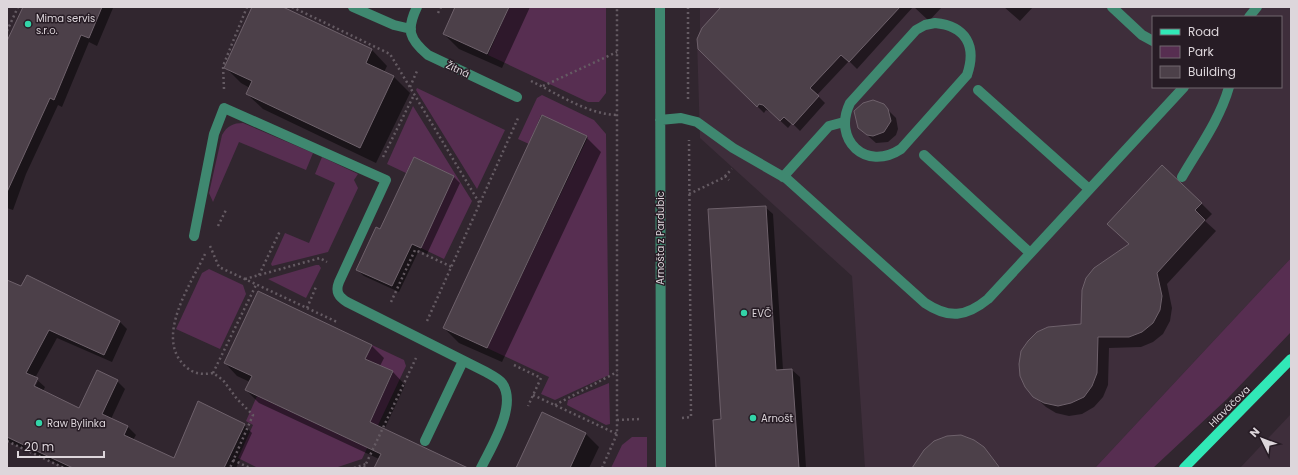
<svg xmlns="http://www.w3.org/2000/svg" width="1298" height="475" viewBox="0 0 1298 475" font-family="Poppins,sans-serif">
<rect width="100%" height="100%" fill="#31262f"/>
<path fill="#3e2e3b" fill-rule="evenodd" d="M700,7H1291V258L1095,468H865L852,276L700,138L697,39L700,30ZM1153,17H1281V87H1153Z
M1291,414V468H1240Z"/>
<path fill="#572e51" d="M509,7H606V93L599,102H588L488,55Z
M417,88L505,130L477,189L416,90Z
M542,95L594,120L606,134L609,375L555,400L541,394L549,377L487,348L588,137L541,115L529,144L518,139L537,98Z
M413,106L472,201L444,259L421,248L454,176L414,157L406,173L387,164Z
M243,123L313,153L306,170L239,142L213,202L209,193L222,135C227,126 233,123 243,123Z
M322,157L358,174L354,180L358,188L328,252L272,266L271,264L285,233L309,243L335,183L315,174Z
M1291,258V332L1227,399L1153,468H1095Z
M316,265H319L321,268L306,298L268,279Z
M209,269L243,285L246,294L220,349L176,329L202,273Z
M372,345L404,360L406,366L362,459L335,468H258L238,458L253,425L246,421L257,396L360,444L393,372L365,359Z
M609,383L610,424L606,425L567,405L568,400Z
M632,437H647V468H611L622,445Z"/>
<path fill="#0007" fill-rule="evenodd" d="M23,7L113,8L97,46L89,42L62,107L58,105L26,174L13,210L7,208V44Z
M253,7H280L372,50L387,66L384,72L394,77L410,93L376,163L263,109L247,94L250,88L241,83L225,67Z
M456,7H530L502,68L459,49L444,34Z
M724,7H913L857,69L849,61L817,95L825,103L800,131L792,123L788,128L771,112L766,110L764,113L699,48Z
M914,7H942L929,21Z
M1004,7H1033L1020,21Z
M888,110L896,118L898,129L896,135L888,142L876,143L859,128Z
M586,137L601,152L502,362L459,343L444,328Z
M454,177L460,183L427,254L419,250L399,292L364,276L357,270L381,230Z
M1201,203L1212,214L1205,221L1216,231L1167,284L1172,308L1170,321L1163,334L1153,342L1141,347L1109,348L1108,385L1103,397L1094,407L1082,414L1069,416L1056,413L1046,407L1034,396L1082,325Z
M765,207L773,214L783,370H792L800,377L806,468H717L722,420Z
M7,281L21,287L119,321L127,329L112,362L57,338L35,378L45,387L43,391L80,409L117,381L125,389L111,419L128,427L136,435L133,440L174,460L244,425L252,433L236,468H66L7,441ZM35,381H38L33,390H31Z
M372,346L384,358L380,366L393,372L405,385L384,430L457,468H375L379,459L259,403L246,390L250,382L237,376L225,363Z
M543,414L586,434L599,447L589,468H517Z
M984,448L1001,468H916Z"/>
<path fill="#4c4049" stroke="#6e616b" d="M23,7H102L89,38L81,35L54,100L50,98L7,192V41Z
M252,7H283L372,49L366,63L394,76L360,148L246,94L252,81L224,68Z
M455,7H509L487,54L443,34Z
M721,7H900L849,62L841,55L810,88L819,96L793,125L784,117L780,121L763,105L759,104L757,107L698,49L697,39L702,28Z
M873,100L884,104L888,109L891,121L884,132L873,136L867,135L858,128L854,111L863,103Z
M542,115L587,136L487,348L443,328Z
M414,157L454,176L421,248L412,244L392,286L356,270L376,227L380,229Z
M1162,165L1202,203L1195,210L1205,220L1157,273L1162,296L1160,310L1153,323L1142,332L1129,337H1098L1097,373L1092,386L1084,397L1071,403L1058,406L1044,403L1033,397L1025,387L1020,376L1019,364L1021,351L1028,341L1037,332L1048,327L1081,324L1082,290L1086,278L1094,268L1129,244L1107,224Z
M766,206L776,370L792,369L799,468H716L713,420L721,419L708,209Z
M27,275L120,321L104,355L49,330L26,373L38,378L34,386L79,408L97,370L118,380L102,414L128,426L124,435L174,458L198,401L245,424L224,468H73L7,437V280L21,286Z
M258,291L372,345L365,359L393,371L370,422L468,468H374L381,454L245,390L252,376L224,363Z
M542,412L586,433L570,468H516Z
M961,435L974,440L984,447L1000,468H912L924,450L934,441L947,436Z"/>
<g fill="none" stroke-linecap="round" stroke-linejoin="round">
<path stroke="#655b63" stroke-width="2.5" stroke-dasharray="2 3" stroke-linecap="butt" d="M292,7L390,54L480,204
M688,7V99
M438,13L441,7
M7,31L18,7
M531,81C558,94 587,114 617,115
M543,86L617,52
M410,87L417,71
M224,89L223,66L247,7
M383,157L414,95
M725,176L729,180
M689,194L723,178L732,169
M218,226L226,210
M210,246L219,267L337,322
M205,254C191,284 154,337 185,366C193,374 203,375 213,373L223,380L237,399L253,415L230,468
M259,275L280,231
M245,279L320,258L327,262
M391,302L415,250L452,267
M307,308L316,287
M427,321L519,116
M514,365L541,378L528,406
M213,373L256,285
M533,395L617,434
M555,405L617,372
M682,418L691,417L689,140
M617,420L641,419
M7,441L64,468
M233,460L250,468
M354,468L366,464
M364,468L416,358
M602,468L617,434V7"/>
<path stroke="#3f8870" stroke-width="10" d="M353,7L394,25L411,29
M417,7C406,30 409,39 428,55L517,97
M660,7L661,468
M1112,7L1142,35L1153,41
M1249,17L1257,7
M935,23C966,26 977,46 967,75L901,149C866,172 832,140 850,103L916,30L925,25Z
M978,90L1089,189
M660,120L681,118L697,122L733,148L787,179L925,303C949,319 966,317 988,299L1184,87
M924,155L1030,253
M783,177L829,126L844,122
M1182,177C1199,148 1220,119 1229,87
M194,236L214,134L224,108L386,180L339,282C335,292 339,297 347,302L486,372C491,375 498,378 502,383C518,405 491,447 481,468
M425,441L463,361"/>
<path stroke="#31e8b7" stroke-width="10" d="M1184,468L1291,359"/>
</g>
<g fill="#33d4a8" stroke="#271c25" stroke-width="1.5">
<circle cx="28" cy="24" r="4"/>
<circle cx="744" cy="313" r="4"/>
<circle cx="753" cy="418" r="4"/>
<circle cx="39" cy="423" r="4"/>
</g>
<g text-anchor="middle" stroke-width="3" stroke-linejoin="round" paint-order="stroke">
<g font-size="10" fill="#ddd6db" stroke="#271c25" text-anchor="start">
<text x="36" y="22">Mima servis<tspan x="36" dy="12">s.r.o.</tspan></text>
<text x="752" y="317">EVČ</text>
<text x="761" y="422">Arnošt</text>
<text x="47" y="427">Raw Bylinka</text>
</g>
<g font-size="10" fill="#ddd6db" stroke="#271c25">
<text transform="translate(458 69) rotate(25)" y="4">Žitná</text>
<text transform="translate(660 238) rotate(-90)" y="4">Arnošta z Pardubic</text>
<text transform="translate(1229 406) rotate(-45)" y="4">Hlaváčova</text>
</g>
</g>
<rect width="1298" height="475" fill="none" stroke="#ddd6db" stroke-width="16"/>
<rect x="1152" y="16" width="130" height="72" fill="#271c25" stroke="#70666e"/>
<rect x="1160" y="29" width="20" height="6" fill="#31e8b7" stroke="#70666e"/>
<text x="1188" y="36" font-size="12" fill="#ddd6db">Road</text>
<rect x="1160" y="46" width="20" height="12" fill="#572e51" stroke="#70666e"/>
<text x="1188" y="56" font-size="12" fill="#ddd6db">Park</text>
<rect x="1160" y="66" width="20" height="12" fill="#4c4049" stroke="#70666e"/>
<text x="1188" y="76" font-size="12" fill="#ddd6db">Building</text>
<g transform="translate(1262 439) rotate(312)" stroke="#271c25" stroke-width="3" paint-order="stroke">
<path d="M0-3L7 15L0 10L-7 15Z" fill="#ddd6db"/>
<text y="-6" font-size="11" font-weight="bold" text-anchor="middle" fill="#ddd6db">N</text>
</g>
<path d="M18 451v6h86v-6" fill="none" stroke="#ddd6db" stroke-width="2"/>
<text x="24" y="451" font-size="12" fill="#ddd6db" stroke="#271c25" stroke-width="3" paint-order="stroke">20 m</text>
</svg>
